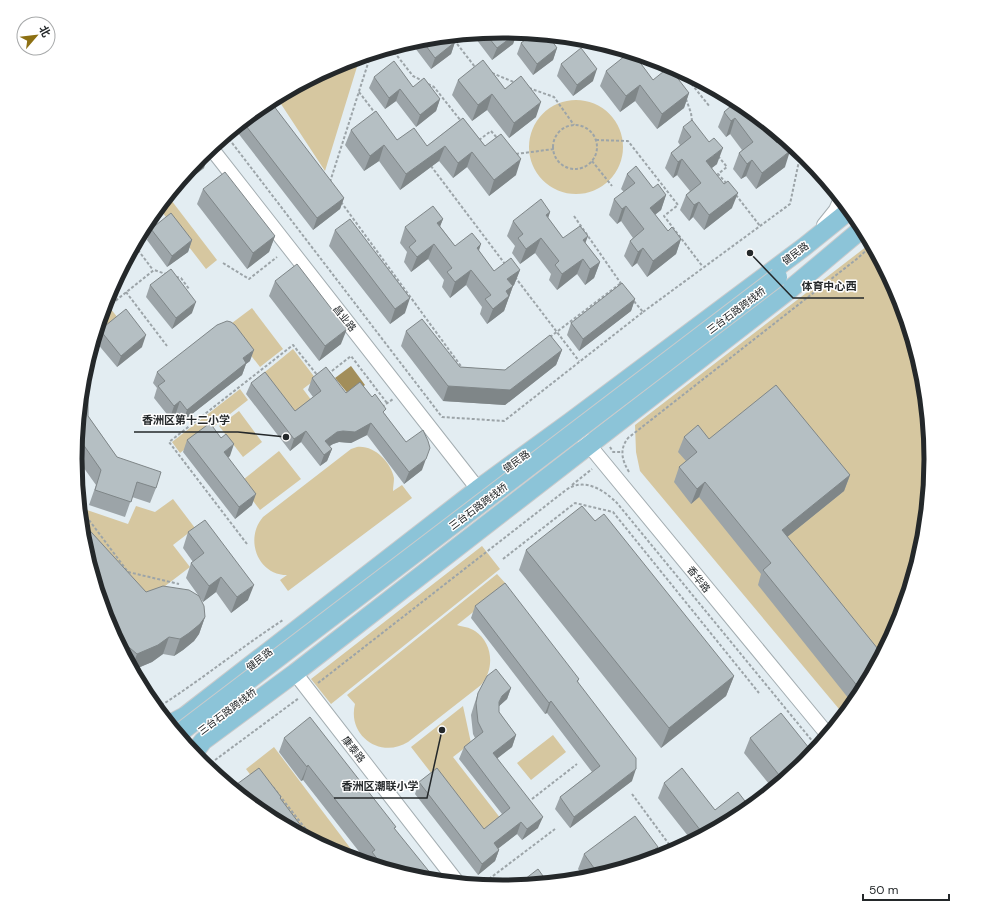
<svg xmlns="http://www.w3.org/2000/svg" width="1007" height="918" viewBox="0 0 1007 918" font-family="'DM Sans','Noto Sans SC',sans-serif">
<rect width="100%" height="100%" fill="#e3edf2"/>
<path fill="#d6c7a0" d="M360,57L325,171L281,104L315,77L340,63Z
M529 147a47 47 0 1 1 94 0a47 47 0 1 1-94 0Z
M168,196L217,260L206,269L159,208Z
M871,243L899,295L923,376L931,459L923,543L899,623L859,697L844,715L640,471L636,452L635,425Z
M106,303L118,318L96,334Z
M252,308L283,349L260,367L228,326Z
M293,349L316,379L303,389L312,401L291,417L260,376Z
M240,389L248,400L180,453L172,442Z
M239,411L262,442L243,457L219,426Z
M357,447C374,445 391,462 394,478C394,482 393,487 393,491L402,485L412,498L288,591L280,580L287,575C258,575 244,539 263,517L351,449Z
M279,451L301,479L260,510L239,483Z
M173,499L195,528L173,545L190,567L156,593L133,591L83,539L80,505L87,510L128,524L136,506L155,512Z
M482,546L500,569L331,704L311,679Z
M497,574L507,585L457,625C463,627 469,627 475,631C493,643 495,669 481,685L408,742C381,759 347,736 355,704L347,695Z
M463,706L471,743L453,757L501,819L480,836L411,747Z
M553,735L566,752L531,780L517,763Z
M274,747L360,861L340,854L291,829L246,769Z"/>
<path fill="#a28e5a" d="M351,366L365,385L350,396L335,378Z"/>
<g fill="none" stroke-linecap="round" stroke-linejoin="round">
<defs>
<path id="minor" d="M211,148L478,489
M824,225L836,210L841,199
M570,422L828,735
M295,673L457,882"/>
<path id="major" d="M170,724L185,716L478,489L570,422L804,247L850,210
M194,753L203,741L295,673L788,291L863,228"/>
</defs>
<use href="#minor" stroke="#a4aeb2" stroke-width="16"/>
<use href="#major" stroke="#cacbcc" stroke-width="20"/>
<path stroke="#9ca4a8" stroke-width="2" stroke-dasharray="3 2" stroke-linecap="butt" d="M451,36L475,67L477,68
M563,37L627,56
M391,48L413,76L423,81
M635,57L648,61L665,72
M682,72L710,107
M492,73L516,83
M428,84L434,87L461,121
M529,88L554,97L574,125
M359,92L375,113
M686,99L691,113L692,121
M275,108L271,102L279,96
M553 147a22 22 0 1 1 44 0a22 22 0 1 1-44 0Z
M226,135L442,417L504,421L643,312L633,300
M227,136L243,123
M479,140L491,131L498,139
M596,140L628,141L678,205L664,216L703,267
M516,154L554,149
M718,156L727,167L718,174L727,184
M592,161L612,186
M431,166L505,264
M330,182L371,54
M736,195L760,226
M341,202L463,369
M574,216L622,285
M135,246L153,270
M223,263L249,279L277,257
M176,277L181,278L189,289
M515,277L579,361
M126,292L167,346
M104,310L154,270L166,274
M643,312L790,204L799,161L784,138
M550,337L621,283
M503,372L511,366
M328,374L351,356L387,403
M382,407L393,399
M610,447L613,452H622
M629,472C622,460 619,450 628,438L858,258L872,245
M572,485L592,469
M80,508L128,572L179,584
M247,544L169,442L293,345L318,376
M503,559L575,503L613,512L759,693
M318,683L566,490C584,477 604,490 617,503L818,748
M157,708C200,681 240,648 283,620
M207,766L299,698
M273,787L315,841
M632,794L674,851
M532,799L577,764
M481,885L555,829"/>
<use href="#minor" stroke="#fff" stroke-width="14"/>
<use href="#major" stroke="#8cc4d8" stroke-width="18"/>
<defs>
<path id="major-bridge" d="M178,734L778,277"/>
</defs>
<use href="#major-bridge" stroke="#cacbcc" stroke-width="20" stroke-linecap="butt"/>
<use href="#major-bridge" stroke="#8cc4d8" stroke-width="18"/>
</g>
<path fill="#9ca4a8" d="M504,31L517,33L513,44L492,60L476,39L478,33Z
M451,36L455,42L451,54L431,69L412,44L403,51L399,46L420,39Z
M521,43L557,48L553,60L533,75L517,54Z
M561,64L593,81L573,96L557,76Z
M606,71L653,80L689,93L684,108L657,129L635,101L620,112L600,86Z
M374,77L413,87L440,99L436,111L416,127L396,101L385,109L369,88Z
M458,80L505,89L536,117L509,138L487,110L472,121L452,95Z
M732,98L741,103L767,125L764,127L785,167L756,189L746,176L741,179L733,169L739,153L742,150L730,134L726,137L718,127L724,112L733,104L730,101Z
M255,112L344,198L340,209L313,230L238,133L242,122Z
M463,118L485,146L516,175L489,196L467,167L453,178L439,161L400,190L379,161L364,171L345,145L351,130L427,146Z
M683,127L717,164L712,168L732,208L704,230L693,217L689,221L680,210L686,195L690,191L677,175L673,178L665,168L671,153L680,145L678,142Z
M201,156L204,168L182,185L180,182Z
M627,174L666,195L661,210L655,215L668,231L681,239L676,254L647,277L637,263L632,267L624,256L630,241L633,238L621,221L617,224L609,215L614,199L624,192L621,189Z
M203,189L275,236L269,252L247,269L197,204Z
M550,212L548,218L563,238L585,243L600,262L594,278L585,285L577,274L557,290L549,280L551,274L535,253L520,264L512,253L515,246L507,236L513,221Z
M443,219L440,226L455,246L479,251L494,271L520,270L514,285L513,286L504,311L487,324L480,314L482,307L466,285L450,298L442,287L444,280L428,259L411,272L404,262L407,252L400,243L405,227Z
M151,229L192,240L188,252L167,267L147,240Z
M335,230L405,313L390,324L329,246Z
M275,281L341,344L319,361L269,296Z
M150,285L192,313L172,329L146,297Z
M635,299L631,311L579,351L567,335L571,323Z
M100,330L142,347L117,367L96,342Z
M406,331L460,367L505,370L562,350L556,365L505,405L443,401L401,346Z
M250,361L246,364L242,375L183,421L176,413L170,418L154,398L157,388L153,383L157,372Z
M84,375L88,416L117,457L156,488L150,503L132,497L125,517L89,505L96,485L76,457Z
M312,378L346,393L385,414L422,470L404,484L367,435L351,443L339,442L333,444L329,446L332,449L327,461L320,466L301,442L290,451L246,394L251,383L295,411L313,397L308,390Z
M684,437L709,439L850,475L844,491L787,537L882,654L853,704L758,585L761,574L699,497L691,504L674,482L679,467L686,461L678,452Z
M187,440L230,456L228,457L252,505L235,519L183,452Z
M595,521L734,676L726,696L661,748L519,570L526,550Z
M188,532L248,600L231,613L216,592L203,602L199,596L205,617L199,634L194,641L183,650L174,656L163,654L152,662L133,670L108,623L198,595L186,578L191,563L193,562L183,548Z
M475,606L579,679L578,682L632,781L570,828L555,809L560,797L592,772L547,713L545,714L471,618Z
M511,688L507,699L499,706V712L516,735L512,747L497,758L538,828L522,840L517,834L498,848L499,850L495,861L478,875L415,794L419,782L484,829L502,814L459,759L464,747L475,738L473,734L471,715L474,705L478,693Z
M284,738L395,829L420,879L368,863L303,780L301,781L279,752Z
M750,738L806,762L773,789L744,753Z
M664,783L715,810L741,815L692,841L658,798Z
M584,854L653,859L585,879L578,869Z"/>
<path fill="#7f8688" d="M517,33L513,44L492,60L497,48Z
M413,41L412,44L403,51L406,44Z
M455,42L451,54L431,69L435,58Z
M557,48L553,60L533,75L537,64Z
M597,69L593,81L573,96L577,85Z
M640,85L635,101L620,112L626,96Z
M400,89L396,101L385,109L389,98Z
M689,93L684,108L657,129L662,114Z
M492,94L487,110L472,121L478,105Z
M440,99L436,111L416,127L420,115Z
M541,102L536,117L509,138L514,123Z
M735,118L730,134L726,137L731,121Z
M761,119L767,125L753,135L759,120Z
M384,145L379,161L364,171L370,156Z
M445,146L439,161L400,190L406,174Z
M723,148L717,164L701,176L706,161Z
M210,151L204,168L182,185L185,175L197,161Z
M790,151L785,167L756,189L762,173Z
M472,152L467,167L453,178L458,163Z
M521,159L516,175L489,196L494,180Z
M682,159L677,175L673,178L678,162Z
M752,160L746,176L741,179L747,164Z
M738,193L732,208L704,230L709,215Z
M666,195L661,210L644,223L650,208Z
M344,198L340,209L313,230L317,218Z
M699,202L693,217L689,221L694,205Z
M626,206L621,221L617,224L622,209Z
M550,212L545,227L546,215Z
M443,219L437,234V223Z
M275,236L269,252L247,269L253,253Z
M588,236L582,252L583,240Z
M541,238L535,253L520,264L526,249Z
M681,239L676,254L647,277L653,261Z
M192,240L188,252L167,267L172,256Z
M434,244L428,259L411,272L417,257Z
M481,244L476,260L477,248Z
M643,248L637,263L632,267L638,252Z
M130,255L126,266L121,270L129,256Z
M583,259L577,274L557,290L562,274Z
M600,262L594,278L585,285L590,269Z
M471,270L466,285L450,298L455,282Z
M520,270L514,285L513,286L504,311L487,324L493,309L507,279Z
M410,298L405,313L390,324L395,309Z
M635,299L631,311L579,351L583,339Z
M196,302L192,313L172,329L176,318Z
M347,329L341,344L319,361L325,346Z
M146,335L142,347L117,367L121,356Z
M254,350L250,361L246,364L242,375L183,421L187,410L243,358Z
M562,350L556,365L505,405L443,401L448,386L510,390Z
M180,401L176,413L170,418L174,406Z
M371,423L367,435L351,443L339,442L333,444L321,452L325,441L337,432Z
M306,431L301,442L290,451L294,439Z
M234,444L230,456L219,464L224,452Z
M332,449L327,461L320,466L324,455Z
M426,459L422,470L404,484L409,472Z
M850,475L844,491L776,546L782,530Z
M705,482L699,497L691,504L697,489Z
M256,494L252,505L235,519L239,507Z
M221,577L216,592L203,602L209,586Z
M254,585L248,600L231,613L237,597Z
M205,617L199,634L194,641L183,650L174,656L180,639Z
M169,637L163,654L152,662L133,670L132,667L137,654Z
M734,676L726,696L661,748L669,728Z
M868,681L859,697L853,704L859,688Z
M511,688L507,699L497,708L502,696Z
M551,701L547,713L545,714L549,703Z
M516,735L512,747L489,765L493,753Z
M308,765L303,780L301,781L307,767Z
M636,769L632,781L570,828L574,817Z
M748,805L746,811L741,815L725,824Z
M543,817L538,828L522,840L527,829Z
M521,822L517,834L490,855L494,843Z
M658,847L653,859L634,865Z
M499,850L495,861L478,875L482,864Z"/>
<path fill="#b5bfc3" stroke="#7f8688" d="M504,31L517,33L497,48L485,33Z
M533,34L548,35L557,48L537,64L521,43Z
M451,36L455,42L435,58L421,39Z
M581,48L597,69L577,85L561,64Z
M630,52L633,53L653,80L669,67L689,93L662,114L640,85L626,96L606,71Z
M483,60L505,89L521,76L541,102L514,123L492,94L478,105L458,80Z
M394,61L413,87L424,78L440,99L420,115L400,89L389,98L374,77Z
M270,101L344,198L317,218L243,122Z
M737,101L741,103L761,119L759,120L777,143L781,139L790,151L762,173L752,160L747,164L739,153L753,142L735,118L731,121L724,112Z
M376,111L397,140L414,128L427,146L463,118L485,146L501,134L521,159L494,180L472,152L458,163L445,146L406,174L384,145L370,156L351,130Z
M692,120L709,142L714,138L723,148L706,161L724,184L728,181L738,193L709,215L699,202L694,205L686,195L701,183L682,159L678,162L671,153L691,137L683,127Z
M209,150L210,151L197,161L201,156Z
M636,166L653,188L658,184L666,195L650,208L668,231L672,227L681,239L653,261L643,248L638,252L630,241L644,229L626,206L622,209L614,199L635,183L627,174Z
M225,172L275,236L253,253L203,189Z
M541,199L550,212L546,215L563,238L580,226L588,236L583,240L600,262L590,269L583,259L562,274L555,265L559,261L541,238L526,249L518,238L523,234L513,221Z
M433,206L443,219L437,223L455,246L472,233L481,244L477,248L494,271L511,258L520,270L507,279L513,286L506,291L509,296L493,309L485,299L491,295L471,270L455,282L447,272L452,268L434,244L417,257L409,247L416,241L405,227Z
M171,213L192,240L172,256L151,229Z
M350,219L410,298L395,309L335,230Z
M297,264L347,329L325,346L275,281Z
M171,269L196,302L176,318L150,285Z
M622,283L635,299L583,339L571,323Z
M126,309L146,335L121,356L100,330Z
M422,319L460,367L505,370L550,335L562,350L510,390L448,386L406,331Z
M227,321L231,322L235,325L254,350L243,358L246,363L187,410L180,401L174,406L158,386L165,381L157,372L217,325Z
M326,367L346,393L360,382L372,397L375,394L386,409L383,412L406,442L423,430L428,441L430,448L426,459L409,472L371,423L355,432L343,431L337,432L325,441L332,449L324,455L306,431L294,439L251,383L265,372L295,411L321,391L312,378Z
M85,370H88V416L117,457L161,472L156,488L137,482L131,502L95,490L101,470L78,437L84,375Z
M776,385L850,475L782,530L882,654L868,681L859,688L763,570L771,563L705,482L697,489L679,467L697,452L684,437L698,425L709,439Z
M210,423L221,438L226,434L234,444L224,452L256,494L239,507L187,440Z
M582,506L595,521L604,514L734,676L669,728L526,550Z
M205,520L254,585L237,597L221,577L209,586L191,563L204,553L188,532Z
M82,522L146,592L163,586L189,590L199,596L204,606L205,617L200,624L189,633L180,639L169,637L158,645L137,654L124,643L108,623L84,542Z
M505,583L579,679L577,681L636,758V769L574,817L560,797L600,766L551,701L549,703L475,606Z
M496,669L511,688L502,696L499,702V712L516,735L493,753L543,817L527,829L521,822L494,843L499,850L482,864L419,782L437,768L484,829L510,808L464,747L483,732L478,722L476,703L478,693L487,676Z
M781,713L813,753L806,762L783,780L750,738Z
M310,717L396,827L394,828L436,880L420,879L384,868L372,852L375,850L308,765L307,767L284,738Z
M259,768L281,797L280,798L311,839L266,815L233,787Z
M682,768L715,810L738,792L748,805L725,824L704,835L664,783Z
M635,816L658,847L634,865L599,875L584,854Z
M538,869L548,883L516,886Z"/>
<g text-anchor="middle" stroke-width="3" stroke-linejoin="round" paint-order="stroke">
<g font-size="10" fill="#24282a" stroke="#fff">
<text transform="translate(795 253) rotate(-37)" y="4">健民路</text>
<text transform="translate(736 310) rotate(-37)" y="4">三台石路跨线桥</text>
<text transform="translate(345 318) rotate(52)" y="4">昌业路</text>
<text transform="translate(516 461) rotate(-36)" y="4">健民路</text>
<text transform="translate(478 506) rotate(-37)" y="4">三台石路跨线桥</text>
<text transform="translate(699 579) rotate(51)" y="4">香华路</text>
<text transform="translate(259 659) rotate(-38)" y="4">健民路</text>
<text transform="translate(227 711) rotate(-37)" y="4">三台石路跨线桥</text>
<text transform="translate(354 749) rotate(52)" y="4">康泰路</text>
</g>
</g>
<path d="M0 0H1007V918H0ZM82 459a421 421 0 1 1 842 0a421 421 0 1 1-842 0Z" fill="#fff" fill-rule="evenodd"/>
<path fill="none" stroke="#24282a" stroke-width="5" d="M82 459a421 421 0 1 1 842 0a421 421 0 1 1-842 0Z"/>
<path fill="none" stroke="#24282a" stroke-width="1.5" d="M750 253L793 298H864M286 437L238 432H134M442 730L427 798H334"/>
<g fill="#24282a" stroke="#fff" stroke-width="1.5">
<circle cx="750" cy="253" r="4"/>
<circle cx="286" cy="437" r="4"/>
<circle cx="442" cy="730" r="4"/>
</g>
<g font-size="11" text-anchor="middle" font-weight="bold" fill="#24282a" stroke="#fff" stroke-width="3" stroke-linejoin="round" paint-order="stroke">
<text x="829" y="290">体育中心西</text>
<text x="186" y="424">香洲区第十二小学</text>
<text x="380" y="790">香洲区潮联小学</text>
</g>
<g transform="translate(36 36) rotate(62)"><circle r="19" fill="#ffffff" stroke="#a7a9aa"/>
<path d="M0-3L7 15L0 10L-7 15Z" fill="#8d7013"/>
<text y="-6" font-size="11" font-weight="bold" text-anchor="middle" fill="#24282a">北</text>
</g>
<path d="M863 894v6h86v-6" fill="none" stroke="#24282a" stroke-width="2"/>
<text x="869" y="894" font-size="12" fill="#24282a" stroke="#ffffff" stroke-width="3" paint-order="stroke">50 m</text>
</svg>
